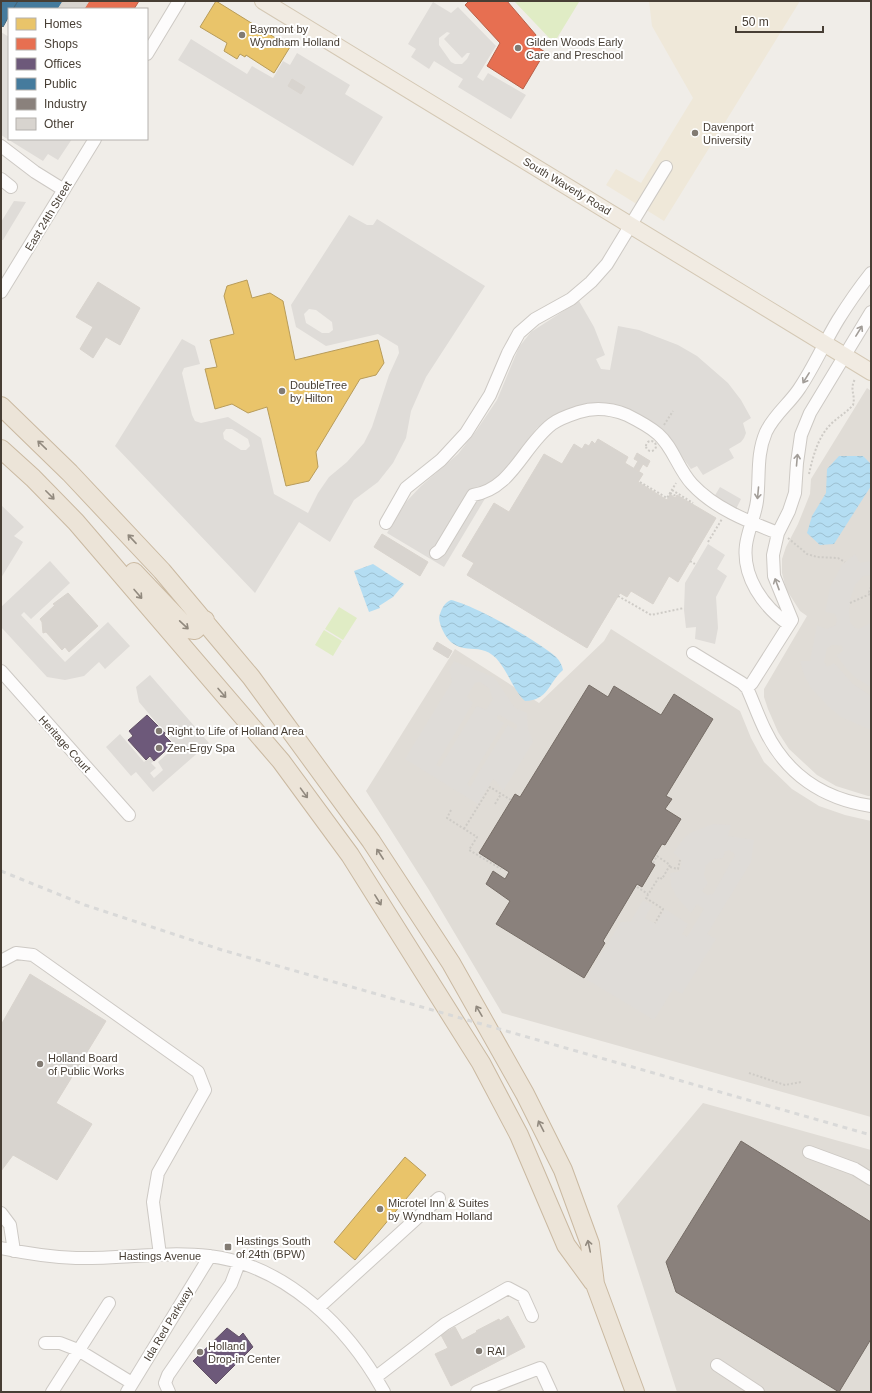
<svg xmlns="http://www.w3.org/2000/svg" width="872" height="1393" viewBox="0 0 872 1393" font-family="Arial,sans-serif">
<defs>
<pattern id="water-waves" width="16" height="10" patternUnits="userSpaceOnUse"><rect width="16" height="10" fill="#b4ddf2"/><path d="M0 5q4-4 8 0t8 0" fill="none" stroke="#9cbfd0"/></pattern>
</defs>
<rect width="100%" height="100%" fill="#f0ede8"/>
<path fill="#e0dcd6" d="M867,388L871,391V796H868L836,786L817,775L789,749L778,732L768,709L764,697V689L807,616L800,611L786,589L782,573V559L786,547L798,524L810,494L811,479Z
M611,629L740,711L751,738L764,762L792,789L819,806L845,815L871,821V1117L502,1013L429,890L366,791L455,649L539,703L604,641Z
M703,1103L871,1150V1392H677L617,1206Z"/>
<path fill="#efe8d9" d="M649,1H800L664,221L606,185L616,169L641,183L693,98L652,26Z"/>
<path fill="#e0ecc5" d="M514,1H579V2L554,43Z
M339,607L357,618L343,640L325,629Z
M324,630L342,641L333,656L315,645Z"/>
<path fill="#dfdcd8" fill-rule="evenodd" d="M433,2L451,13L458,7L496,46L477,77L483,81L488,73L526,95L511,119L458,87L463,79L434,61L429,69L411,57L416,49L408,44ZM447,32L450,33L444,39L462,58L467,53H470L467,59L462,64H455L451,62L439,45V38Z
M1,32L9,37V139H72L58,160L48,154L43,161L1,135Z
M191,39L247,74L252,66L273,78L283,61L290,65L297,53L350,85L345,94L383,117L353,166L178,60Z
M14,201L26,202L3,240H1V222Z
M349,215L367,225H373L377,219L485,286L426,377L411,411L406,438L393,463L378,482L354,500L330,542L299,522L255,593L115,446L182,339L195,346L200,364L184,368L182,373L192,415L195,421L201,423L228,417L261,438L274,494L308,513L318,493L329,477L347,462L364,443L372,427L389,375L399,353L398,346L378,334L326,346L296,327L291,305ZM309,309L316,310L332,322L333,330L329,333H322L306,323L304,314ZM226,429H232L248,439L250,446L246,450H241L224,439L223,433Z
M579,301L594,327L605,355L596,359L601,369L610,370L618,326L639,330L678,345L697,356L728,383L741,400L751,418L743,423L746,433L744,438L741,442L729,449L734,458L703,475L697,466L691,469L675,447L646,419L633,411L620,407L547,421L537,428L495,482L444,567L387,533L406,502L421,486L458,454L476,431L497,400L519,347L531,332Z
M720,487L741,499L736,509L714,497Z
M1,505L24,527L14,536L23,542L1,578Z
M708,544L725,555L717,569L727,576L716,597L718,628L715,644L695,639L696,627L686,628L684,610L685,583Z
M855,554L860,563L871,561V575L863,576L855,585L851,596L849,611L850,622L855,628L859,629L871,623V687L856,678L845,667L836,655L843,651L842,646L832,645L827,648L824,662L827,667L834,663L853,684L871,696V730L841,717L830,708L811,688L804,675L800,661H810L817,625L827,629L836,625L837,619L835,614L825,612L830,587L842,565Z
M50,561L70,583L31,619L24,612L21,615L65,662L108,622L130,646L105,669L99,662L84,676L65,680L47,677L1,627V607Z
M454,661L494,677L515,708L527,713L528,729L533,742L503,791L496,781L493,779L478,804L405,759L452,682L449,669ZM480,682L489,688L493,699L486,710L477,706L440,767L436,765L473,703L467,697L475,683ZM500,715L517,725V728L515,730L508,725L470,787L467,784L504,723L497,719V716Z
M150,675L209,743L153,792L136,772L131,776L106,747L120,734L144,762L150,757L154,761L151,763L156,768L150,773L154,778L163,770L158,762L175,747L181,754L182,753L139,702L136,687Z
M713,824L731,825L728,836L754,840L751,862L707,934L716,939L682,994L673,989L654,1020L586,979L621,922L631,921L643,900L652,905L645,918L656,924L665,909L688,924L682,934L687,937L704,909L697,904L691,913L676,896L671,885L670,873L680,871L682,860L673,853L684,838L690,833ZM729,850L735,854L734,857L713,894L707,895L702,891L708,883L704,875L706,865L714,859L723,858L725,851Z"/>
<path fill="url(#water-waves)" d="M839,456H863L871,464V486L834,544L820,545L807,533L812,516L826,493L827,469Z
M373,564L404,584L393,597L379,606L380,608L369,612L354,571Z
M451,600C474,605 538,641 556,657C560,661 562,665 563,670C548,683 549,700 525,701C513,690 508,671 496,658C477,639 457,661 442,629C440,624 438,618 440,614C442,608 445,602 451,600Z"/>
<path fill="#e9c46a" stroke="#b89c5a" d="M216,1L290,47L274,73L246,55L245,57L240,54L237,59L224,51L227,43L200,27Z
M247,280L252,298L270,293L283,301L295,360L378,340L384,363L376,375L360,379L316,452L318,467L309,481L286,486L267,407L248,413L232,404L215,409L205,369L217,367L210,340L234,334L224,296L227,286Z
M405,1157L426,1175L355,1260L334,1242Z"/>
<path fill="#e76f51" stroke="#b76048" d="M89,1H139L134,9H84Z
M469,1H507L536,35L531,43L545,52L523,89L487,66L500,43L465,5Z"/>
<path fill="#6d597a" stroke="#625165" d="M147,715L165,733L164,735L173,744L154,761L150,756L146,760L128,740L133,736L129,731Z
M227,1328L239,1337L243,1333L253,1347L216,1384L193,1361Z"/>
<path fill="#457b9d" stroke="#46697e" d="M1,1H18L13,9H9V16L3,27L1,25Z
M18,1H63L58,9H13Z"/>
<path fill="#8a817c" stroke="#766d66" d="M589,685L608,697L614,686L661,715L674,694L713,719L666,796L672,799L665,809L681,819L665,845L662,844L651,862L655,865L642,887L637,884L603,941L605,943L584,978L496,924L510,901L486,884L493,871L505,879L509,872L479,853L515,794L520,797Z
M741,1141L871,1222V1339L839,1392L676,1292L666,1262Z"/>
<path fill="#d8d4cf" stroke="#d9d4ce" d="M63,1H89L84,9H58Z
M292,79L305,87L301,94L288,86Z
M98,282L140,308L120,345L106,337L93,358L80,349L93,327L76,317Z
M598,439L628,457L625,463L643,474L638,482L667,500L670,494L675,498L677,495L716,518L678,582L669,576L653,604L631,591L627,597L620,593L587,648L467,575L474,563L462,556L494,503L509,512L544,454L562,464L574,444L582,449L585,444L589,446L592,441L595,444Z
M637,453L650,461L647,467L643,464L639,471L634,468L638,461L634,459Z
M382,534L428,562L420,576L374,547Z
M68,593L98,626L69,652L65,647L62,650L46,632L43,633L42,622L40,619L55,605L53,604Z
M437,642L452,651L448,658L433,649Z
M30,974L106,1021L56,1103L92,1124L57,1180L13,1155L1,1171V1025Z
M508,1316L525,1347L451,1386L435,1354L448,1348L441,1335L455,1327L462,1340L477,1332L476,1331L499,1319L500,1321Z"/>
<g fill="none" stroke-linecap="round" stroke-linejoin="round">
<defs>
<path id="minor" d="M147,54L179,1
M1,146L35,172L64,190
M1,179L11,187
M1,292L95,139
M386,523L406,488L441,460L466,433L490,395L508,353L519,333L535,319L571,299L591,282L607,264L666,167
M436,553L440,550L473,495C512,489 523,446 552,424C560,418 570,415 579,412C595,407 612,409 627,415C637,420 649,426 658,434C673,447 678,469 692,484C714,508 747,521 778,533
M788,624C763,606 742,577 746,545C748,530 755,516 757,501C760,477 756,455 766,432C774,415 789,404 799,389C814,367 824,343 838,320C848,304 859,288 871,273
M693,653L742,683L747,688C753,701 758,716 765,730C786,774 823,799 871,806
M1,671L129,815
M747,688L752,683L792,620L774,576L773,555L778,533L789,511L795,493L797,463L801,435L810,413L871,312
M1,961L16,953L33,955L198,1072L205,1090L158,1173L153,1202L160,1255
M809,1152L855,1169L871,1179
M1,1213L10,1225L14,1251
M1,1248C25,1253 51,1257 76,1258C120,1259 165,1251 209,1256C286,1265 348,1327 384,1392
M318,1308L439,1198
M45,1343H60L78,1350L132,1383
M717,1365L758,1392
M376,1377L445,1324L508,1288L523,1296L532,1316
M52,1392L109,1303
M127,1392L210,1256
M169,1392L165,1383L168,1375L231,1284L239,1263
M477,1392L540,1368L551,1392"/>
<path id="major" d="M263,1L871,372"/>
<path id="highway" d="M1,406L70,473L162,571L251,677L371,841L451,963L525,1094L563,1170L590,1244L595,1284L635,1392
M1,449L33,478L76,522L281,761L350,855L481,1063L519,1135L566,1245L593,1282
M134,572L188,629L195,630L205,620"/>
</defs>
<use href="#minor" stroke="#cdc9c4" stroke-width="14"/>
<use href="#major" stroke="#d4c8b4" stroke-width="18"/>
<use href="#highway" stroke="#cab9a1" stroke-width="20"/>
<path stroke="#cecbc6" stroke-width="2" stroke-dasharray="2 2" stroke-linecap="butt" d="M664,425L673,411
M646 446a5 5 0 1 1 10 0a5 5 0 1 1-10 0Z
M809,474C813,456 818,437 831,424C838,417 846,413 853,405C856,395 849,390 855,379
M640,482L667,498L676,483
M672,490L693,503
M670,493L676,496
M788,538L807,554L817,557L838,558L845,562
M708,542L722,519
M690,561L695,564
M871,587L869,592L871,595
M618,596L651,615L684,608
M850,603L870,594
M495,804L501,794
M451,810L447,818L477,837L469,850L501,869
M464,829L490,787L511,800
M653,863L657,856L670,865L662,879L659,877L646,898L663,909L655,923
M670,867L678,869L680,860
M637,887L648,894
M749,1073L785,1085L801,1082"/>
<use href="#minor" stroke="#fdfcfc" stroke-width="12"/>
<use href="#major" stroke="#f1ebe2" stroke-width="16"/>
<use href="#highway" stroke="#ece4d8" stroke-width="18"/>
<path stroke="#d9d9d8" stroke-width="3" stroke-dasharray="5 5" stroke-linecap="butt" d="M1,871L85,905L222,950L871,1135"/>
</g>
<defs><path id="oneway-shaft" d="M-6 0H5M1.5-3L5.5 0L1.5 3" fill="none" stroke-width="1.6" stroke-linecap="round" stroke-linejoin="round"/></defs>
<g stroke="#a29d98">
<use href="#oneway-shaft" transform="translate(859 331) rotate(-58)"/>
<use href="#oneway-shaft" transform="translate(806 378) rotate(122)"/>
<use href="#oneway-shaft" transform="translate(797 460) rotate(-85)"/>
<use href="#oneway-shaft" transform="translate(758 493) rotate(95)"/>
<use href="#oneway-shaft" transform="translate(777 584) rotate(-110)"/>
</g>
<g stroke="#91897e">
<use href="#oneway-shaft" transform="translate(42 445) rotate(-136)"/>
<use href="#oneway-shaft" transform="translate(50 495) rotate(45)"/>
<use href="#oneway-shaft" transform="translate(132 539) rotate(-133)"/>
<use href="#oneway-shaft" transform="translate(138 594) rotate(49)"/>
<use href="#oneway-shaft" transform="translate(184 625) rotate(43)"/>
<use href="#oneway-shaft" transform="translate(222 693) rotate(49)"/>
<use href="#oneway-shaft" transform="translate(304 793) rotate(54)"/>
<use href="#oneway-shaft" transform="translate(380 854) rotate(-123)"/>
<use href="#oneway-shaft" transform="translate(378 900) rotate(58)"/>
<use href="#oneway-shaft" transform="translate(479 1011) rotate(-120)"/>
<use href="#oneway-shaft" transform="translate(541 1126) rotate(-117)"/>
<use href="#oneway-shaft" transform="translate(589 1246) rotate(-102)"/>
</g>
<g fill="#827b73" stroke="#fff" stroke-width="1.5">
<circle cx="242" cy="35" r="4"/>
<circle cx="518" cy="48" r="4"/>
<circle cx="695" cy="133" r="4"/>
<circle cx="282" cy="391" r="4"/>
<circle cx="159" cy="731" r="4"/>
<circle cx="159" cy="748" r="4"/>
<circle cx="40" cy="1064" r="4"/>
<circle cx="380" cy="1209" r="4"/>
<rect x="224" y="1243" width="8" height="8" rx="2"/>
<circle cx="479" cy="1351" r="4"/>
<circle cx="200" cy="1352" r="4"/>
</g>
<g text-anchor="middle" stroke-width="4" stroke-linejoin="round" paint-order="stroke">
<g font-size="11" fill="#473e34" stroke="#fff" text-anchor="start">
<text x="250" y="33">Baymont by<tspan x="250" dy="13">Wyndham Holland</tspan></text>
<text x="526" y="46">Gilden Woods Early<tspan x="526" dy="13">Care and Preschool</tspan></text>
<text x="703" y="131">Davenport<tspan x="703" dy="13">University</tspan></text>
<text x="290" y="389">DoubleTree<tspan x="290" dy="13">by Hilton</tspan></text>
<text x="167" y="735">Right to Life of Holland Area</text>
<text x="167" y="752">Zen-Ergy Spa</text>
<text x="48" y="1062">Holland Board<tspan x="48" dy="13">of Public Works</tspan></text>
<text x="388" y="1207">Microtel Inn &amp; Suites<tspan x="388" dy="13">by Wyndham Holland</tspan></text>
<text x="236" y="1245">Hastings South<tspan x="236" dy="13">of 24th (BPW)</tspan></text>
<text x="208" y="1350">Holland<tspan x="208" dy="13">Drop-in Center</tspan></text>
<text x="487" y="1355">RAI</text>
</g>
<g font-size="11" fill="#473e34" stroke="#fff">
<text transform="translate(567 186) rotate(31)" y="4">South Waverly Road</text>
<text transform="translate(48 216) rotate(-59)" y="4">East 24th Street</text>
<text transform="translate(65 744) rotate(48)" y="4">Heritage Court</text>
<text x="160" y="1260">Hastings Avenue</text>
<text transform="translate(168 1324) rotate(-59)" y="4">Ida Red Parkway</text>
</g>
</g>
<rect width="872" height="1393" fill="none" stroke="#473e34" stroke-width="4"/>
<rect x="8" y="8" width="140" height="132" fill="#ffffff" stroke="#b5b2ae"/>
<rect x="16" y="18" width="20" height="12" fill="#e9c46a" stroke="#b5b2ae"/>
<text x="44" y="28" font-size="12" fill="#473e34">Homes</text>
<rect x="16" y="38" width="20" height="12" fill="#e76f51" stroke="#b5b2ae"/>
<text x="44" y="48" font-size="12" fill="#473e34">Shops</text>
<rect x="16" y="58" width="20" height="12" fill="#6d597a" stroke="#b5b2ae"/>
<text x="44" y="68" font-size="12" fill="#473e34">Offices</text>
<rect x="16" y="78" width="20" height="12" fill="#457b9d" stroke="#b5b2ae"/>
<text x="44" y="88" font-size="12" fill="#473e34">Public</text>
<rect x="16" y="98" width="20" height="12" fill="#8a817c" stroke="#b5b2ae"/>
<text x="44" y="108" font-size="12" fill="#473e34">Industry</text>
<rect x="16" y="118" width="20" height="12" fill="#d8d4cf" stroke="#b5b2ae"/>
<text x="44" y="128" font-size="12" fill="#473e34">Other</text>
<path d="M736 26v6h87v-6" fill="none" stroke="#473e34" stroke-width="2"/>
<text x="742" y="26" font-size="12" fill="#473e34" stroke="#ffffff" stroke-width="3" paint-order="stroke">50 m</text>
</svg>
